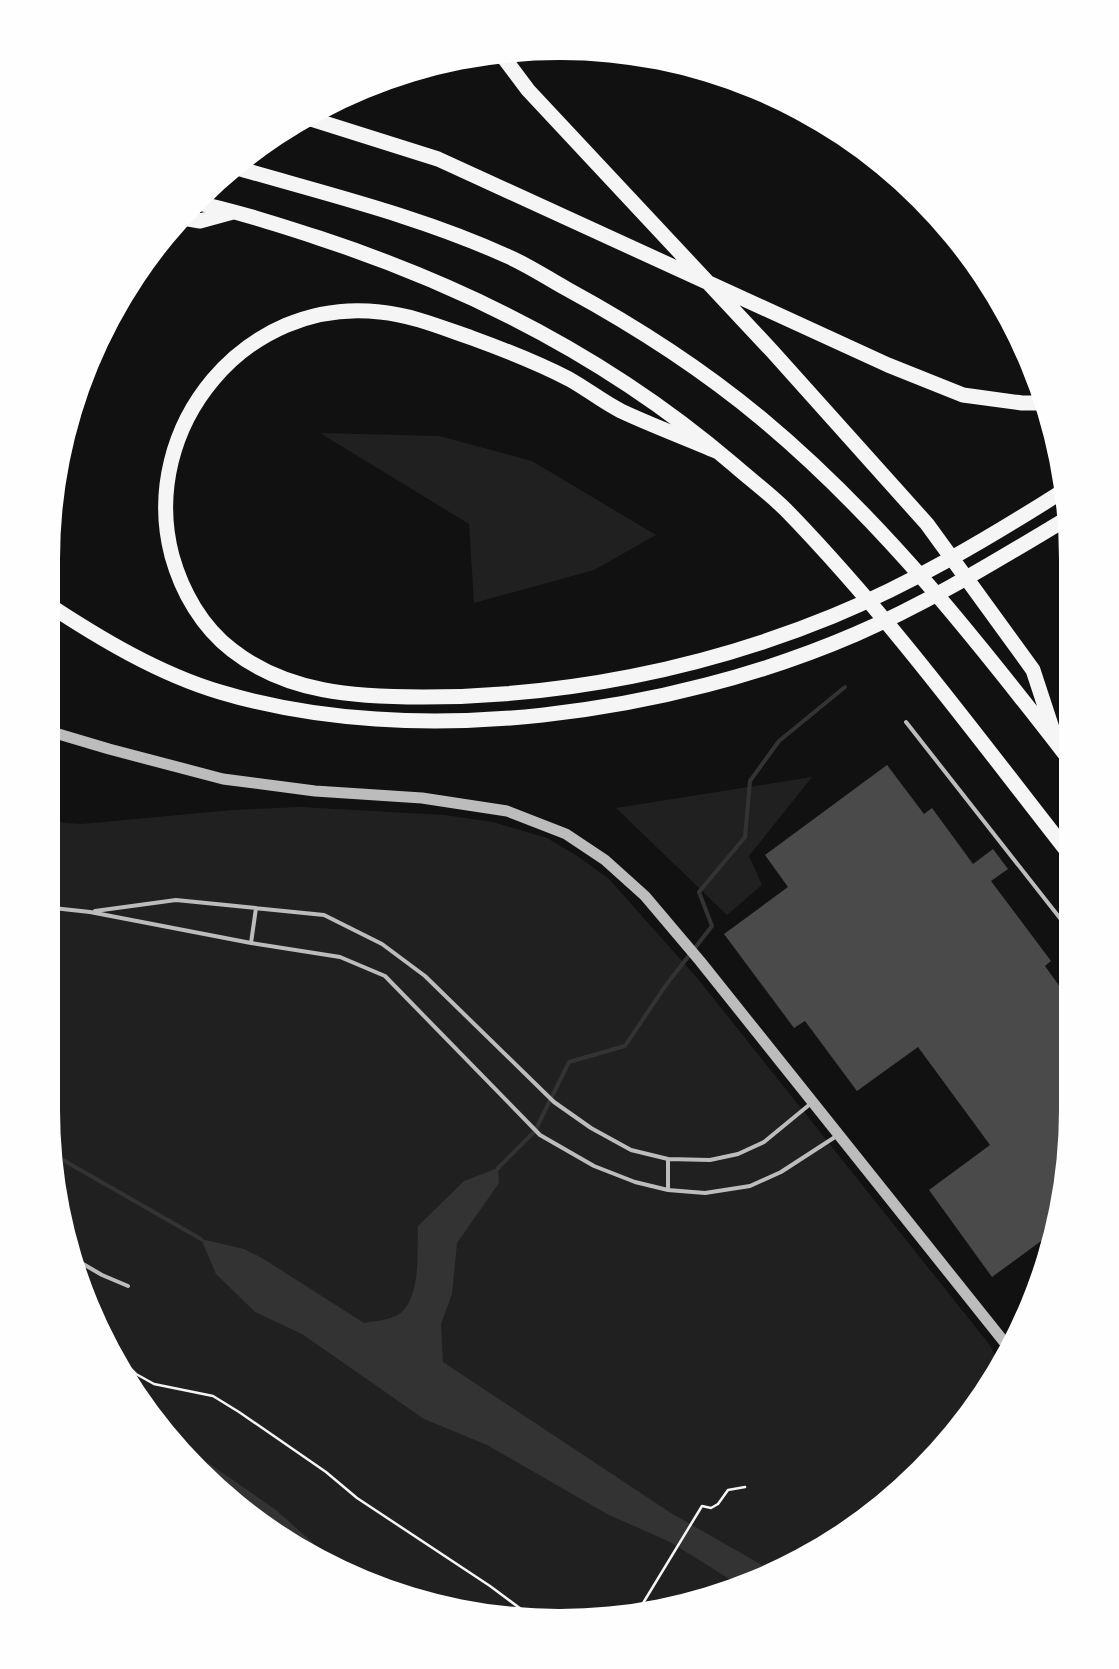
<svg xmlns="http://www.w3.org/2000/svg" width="1119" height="1669" viewBox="0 0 1119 1669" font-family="Arial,sans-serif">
<rect width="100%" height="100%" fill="#111"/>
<path fill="#202020" d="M320,433L439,436L532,461L656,535L594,570L474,603L469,524Z
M812,777L749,856L762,885L727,915L616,808Z
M300,807L444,815L493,822L547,838L576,855L609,879L698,979L989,1344L1002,1368L925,1475L818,1558L661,1616L525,1625L384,1593L324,1557L195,1466L130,1397L70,1275L43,1109L45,815L64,823L82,824L232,810Z"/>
<path fill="#333" d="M498,1168L499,1183L457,1243L452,1294L441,1324L443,1362L671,1513L776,1573L739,1587L728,1578L670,1542L607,1514L487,1445L424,1419L302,1334L255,1312L216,1274L201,1239L244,1249L262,1258L364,1323C375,1321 393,1320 402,1312C421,1293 417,1251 418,1226L464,1181Z
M178,1442L276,1510L312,1542L327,1560L353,1571L381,1592L362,1587L244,1519L176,1446Z"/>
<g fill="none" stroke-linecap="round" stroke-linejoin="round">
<path stroke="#333" stroke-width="4" d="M49,1152L201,1239
M498,1168L535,1131L569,1062L625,1046L666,985L712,926L699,892L745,837L750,781L779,741L845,687"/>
</g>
<path fill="#4a4a4a" d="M887,765L924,814L932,808L973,864L993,849L1008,869L991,881L1051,961L1045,966L1073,1005L1072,1178L1056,1230L992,1277L929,1190L990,1145L918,1047L857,1091L805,1021L794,1028L724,934L788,887L765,855Z"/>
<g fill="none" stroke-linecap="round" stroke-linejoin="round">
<path stroke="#f5f5f5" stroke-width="2.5" d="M102,1341L136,1374L154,1384L213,1396L239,1412L326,1472L357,1498L490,1586L541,1624
M634,1618L702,1506L711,1508L718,1504L728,1490L745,1487"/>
<path stroke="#bcbcbc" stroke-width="4" d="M906,722L1074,936
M44,907L90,912L251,943L340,957L385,976L540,1135L594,1166L635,1182L668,1190L705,1193L750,1186L781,1172L835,1137
M95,911L176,900L324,915L382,944L425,976L554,1102L591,1128L631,1150L668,1159L710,1160L738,1154L764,1142L809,1105
M251,943L256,908
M668,1159V1190
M66,1254L102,1275L128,1286"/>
<path stroke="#bcbcbc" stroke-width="11" d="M45,730L109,749L223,779L315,791L422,798L507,811L566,834L605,860L645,896L700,961L1013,1353"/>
<path stroke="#f5f5f5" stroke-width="14" d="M47,515L62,443"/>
<path stroke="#f5f5f5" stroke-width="15" d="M501,54L528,90L772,351L927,524L1033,670L1053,731
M308,118L438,159L888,365L963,395L1022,403H1045
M234,167C326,194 419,216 507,256C528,265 547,278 567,289C635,326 702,369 762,419C882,519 980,644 1075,767
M188,201C233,210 276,224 319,238C471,288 613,361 734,465C751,480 770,494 786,510C891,618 981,742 1074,860
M177,217L200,221L233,212
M718,452C686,438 653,426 621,411C603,402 587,389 569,379C538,363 505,350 472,338C443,328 412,315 380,312C246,296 138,427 172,556C182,592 202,627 232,650C287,693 355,697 423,697C562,697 704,669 833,616C913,583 989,538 1063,491
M46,603C99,638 159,674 220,692C416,751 671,714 856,634C930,602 999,559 1068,518"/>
</g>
<path d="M0 0H1119V1669H0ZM559 60H560A499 499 0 0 1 1059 559V1110A499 499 0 0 1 560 1609H559A499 499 0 0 1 60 1110V559A499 499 0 0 1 559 60Z" fill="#fefefe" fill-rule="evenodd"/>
</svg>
